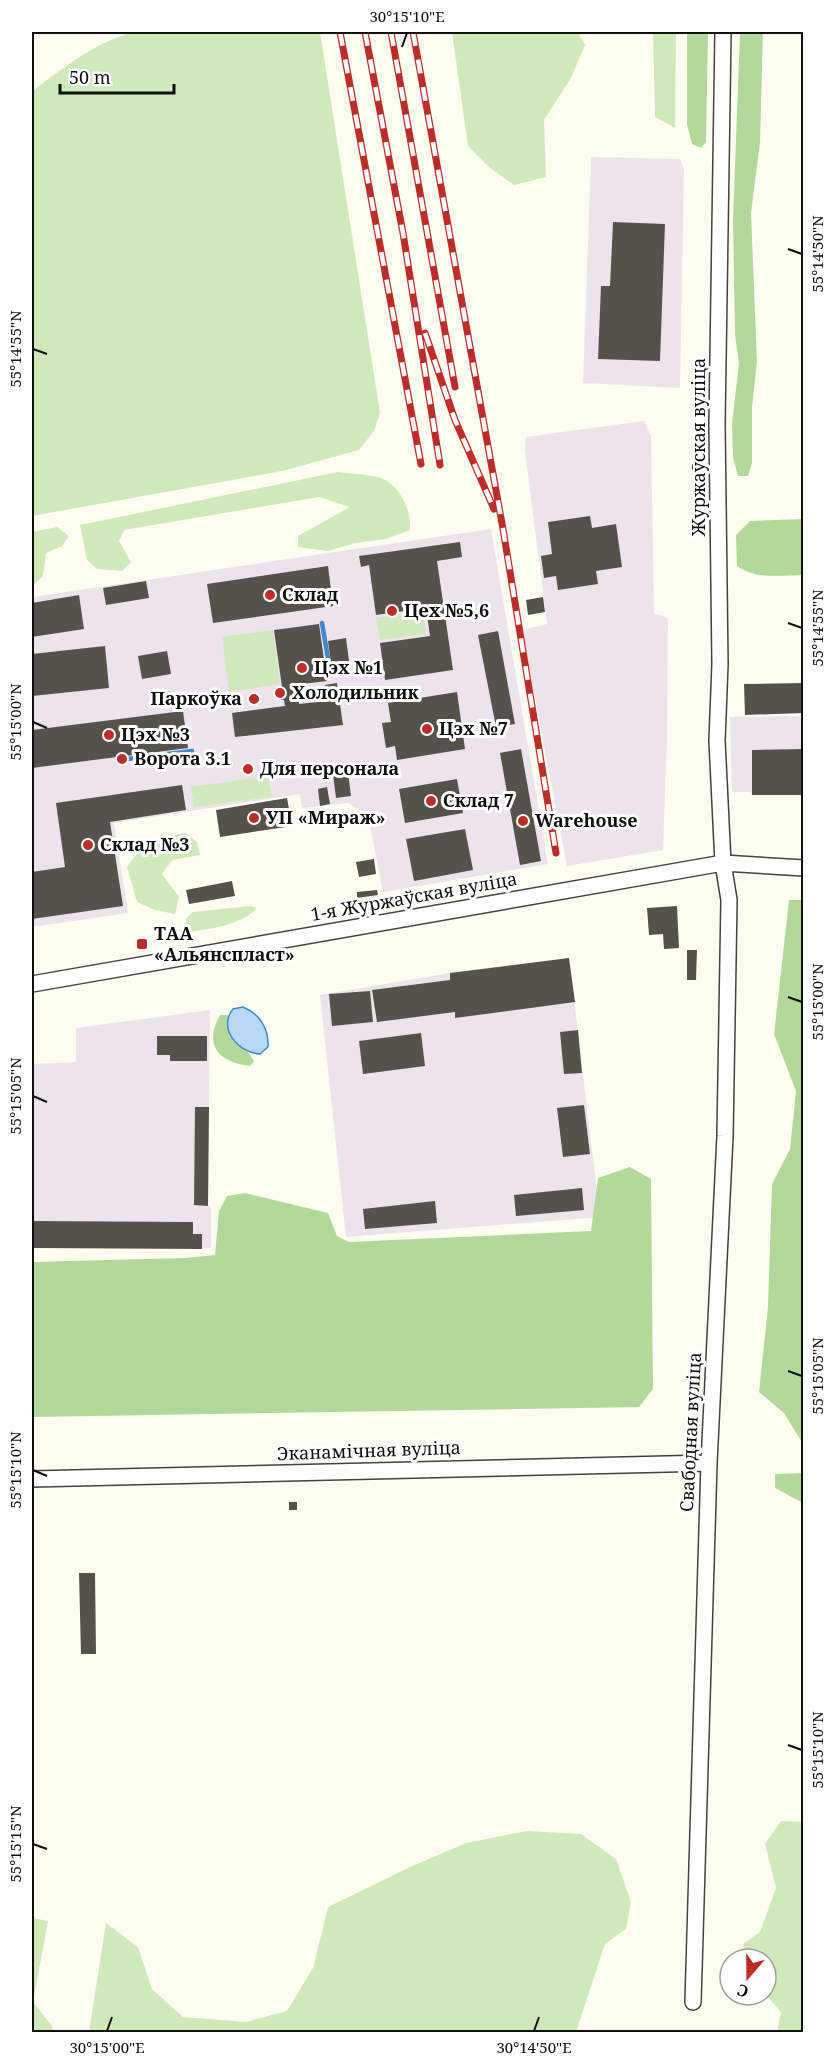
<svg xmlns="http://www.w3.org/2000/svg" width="835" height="2064" viewBox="0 0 835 2064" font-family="'Noto Serif',serif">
<rect width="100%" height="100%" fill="#fffdf1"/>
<path fill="#ede3ed" d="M591,157L680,159L684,169L680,388L583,383Z
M644,421L651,436L654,613L668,618L667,739L663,850L567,866L522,630L547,624L525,450L526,437Z
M491,529L548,864L383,892L368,815L348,803L302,808L300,794L114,823L128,913L32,927V597Z
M803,716V795H752L751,792H732L730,717Z
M569,958L600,1217L346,1237L320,995L450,973Z
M210,1010L208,1205L211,1207V1248H32V1064L76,1062V1028Z"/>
<path fill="#cfe9bb" d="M135,32H320L380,413L374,431L359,450L282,471L32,516V91C64,68 96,41 135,32Z
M452,32H578L585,45L571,78L544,120L546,177L514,185L490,168L468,146Z
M653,32H676L675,128L655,117Z
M338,472C352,474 369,474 381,478C400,485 412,512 410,530L386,539L355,543L328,551L298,547V536L350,507L319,497L124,530L119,541L131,562L122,571L97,569L87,560L80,525Z
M57,527L69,536L62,546L46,553L43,576L32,586V532Z
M423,611L426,634L380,640L376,618Z
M273,630L280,684L229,692L222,637Z
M268,776L272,797L194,807L191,787Z
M186,833L197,842L200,855L172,860L162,874L179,897L175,914L155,910L137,902L127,867C144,842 156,837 186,833Z
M250,906L257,908C241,925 209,930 186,932V919L193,912Z
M781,1821L803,1822V2032H777L781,2012L766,1995V1959H748L743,1944L760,1932L776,1888L765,1844Z
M527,1831L581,1834L616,1859L631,1902L626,1929L605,1944L576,2032H89L106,1923L138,1947L152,1989L183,2017L246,2022L287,2011L313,1968L328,1907L408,1868L466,1843Z
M32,1918L48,1921L33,2002L52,2026L53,2032H32Z"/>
<path fill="#b2d99a" d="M687,32H708L706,142L701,148L692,144L687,124Z
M740,32H763L760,142L751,213L757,361L752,408V463L748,476H738L733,457L732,424L739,363L735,335L733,221Z
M803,519V575C781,575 756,580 737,566L736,535L750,521Z
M789,900H804L803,1444L784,1413L759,1392L768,1307L772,1184L790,1149L796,1091L774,1034Z
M220,1015H228C230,1052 242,1038 254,1061L250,1066C219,1062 203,1046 220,1015Z
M630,1167L651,1179L653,1389L639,1407L32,1417V1262L185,1258L215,1255L219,1211L227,1196L245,1193L328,1213L337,1236L349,1242L591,1231L598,1178Z
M803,1473V1503L775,1488V1474Z"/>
<path fill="#b7d9f5" stroke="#3f89ca" stroke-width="1.5" d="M243,1007C260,1014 269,1029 268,1047L260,1054C239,1053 217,1029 233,1009Z"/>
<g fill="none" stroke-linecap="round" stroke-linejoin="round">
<path stroke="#3f89ca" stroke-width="4.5" d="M322,623L329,664
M127,759L192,751"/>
</g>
<path fill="#57514b" d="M613,222L665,224L660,361L598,359L601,286H610Z
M590,516L592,528L616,524L622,567L596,571L598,584L558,590L556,576L544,578L541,556L552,554L548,522Z
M460,542L462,557L437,561L453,670L385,680L380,643L430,636L426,608L376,615L369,565L361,567L359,556Z
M328,566L333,606L213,623L207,584Z
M146,581L149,598L106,605L103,588Z
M79,595L84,629L32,637V603Z
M543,597L545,612L528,615L526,600Z
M319,624L327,681L302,684L304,694L298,695L299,704L327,701L325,685L337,683L343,725L235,737L232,713L285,706L284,700H279L277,687H282L274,630Z
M498,631L515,724L496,727L478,635Z
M346,638L349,661L331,663L328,641Z
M105,646L109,688L32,696V654Z
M167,651L171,674L142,679L138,656Z
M804,683V713L745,715L744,684Z
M457,692L465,749L397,760L395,746L386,748L382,723L391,722L388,703Z
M183,711L188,748L126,756L127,761L118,762L117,757L32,768V730Z
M521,749L541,861L520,865L500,753Z
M804,749V795H752V750Z
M348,772L351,796L336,798L333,774Z
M457,779L463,813L405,823L399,789Z
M182,785L186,810L110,822L123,906L32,919V872L65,867L56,803Z
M327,787L330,804L320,806L318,789Z
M287,798L292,826L220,837L216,810Z
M465,829L473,870L414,881L406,839Z
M374,859L376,874L359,877L356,862Z
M232,881L235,896L189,904L186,890Z
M377,890L378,895L357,898V892Z
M677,906L679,948L664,949L663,934L649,935L647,908Z
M687,950H697L696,980H687Z
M569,958L575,1002L455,1018V1012L377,1022L372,990L450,980V973Z
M370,991L373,1022L332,1026L329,994Z
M578,1030L582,1073L564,1074L560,1032Z
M421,1033L425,1066L363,1074L359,1041Z
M157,1036H207V1061H170V1055H157Z
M584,1105L590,1154L563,1157L557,1108Z
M195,1107H209L208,1206L194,1205Z
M582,1188L584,1210L516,1216L514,1195Z
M435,1201L437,1223L365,1229L363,1209Z
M32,1221L193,1222V1234H202V1249L32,1248Z
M289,1502H297V1510H289Z
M79,1573H95L96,1654H81Z"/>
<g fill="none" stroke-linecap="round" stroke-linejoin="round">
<defs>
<path id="minor" d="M32,984L723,863L804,868
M32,1479L709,1463
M693,2002L709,1463L725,1136L729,900L723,863L717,741L720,664L717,424L723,32"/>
</defs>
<use href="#minor" stroke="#424242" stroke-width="18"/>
<use href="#minor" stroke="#fff" stroke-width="15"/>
<defs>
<path id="rail" d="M340,32L421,464
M365,32L403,233L440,465
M391,32L455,387
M413,32L503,529L556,853
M425,333L455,420L494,509"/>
</defs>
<use href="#rail" stroke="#bc2c29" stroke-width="7"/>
<use href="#rail" stroke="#fff" stroke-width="4.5" stroke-dasharray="14" stroke-linecap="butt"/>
</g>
<path fill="none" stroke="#0f0f0f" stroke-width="2" d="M402,47L407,33M788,249L802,254M33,349L47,354M788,623L802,628M33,722L47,728M788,997L802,1002M33,1096L47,1102M788,1371L802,1376M33,1470L47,1476M788,1745L802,1750M33,1844L47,1849M107,2031L112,2017M534,2031L539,2017"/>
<g fill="#bc2c29" stroke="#fff" stroke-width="2">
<circle cx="270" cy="595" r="6"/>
<circle cx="392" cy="611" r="6"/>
<circle cx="302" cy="668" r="6"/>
<circle cx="280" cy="693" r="6"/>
<circle cx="254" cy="699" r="6"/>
<circle cx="427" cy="729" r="6"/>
<circle cx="109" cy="735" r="6"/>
<circle cx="122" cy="759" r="6"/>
<circle cx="248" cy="769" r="6"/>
<circle cx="431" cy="801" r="6"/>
<circle cx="254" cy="818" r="6"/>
<circle cx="523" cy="821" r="6"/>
<circle cx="88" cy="845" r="6"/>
<rect x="136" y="938" width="12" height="12" rx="3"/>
</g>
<g text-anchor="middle" stroke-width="6" stroke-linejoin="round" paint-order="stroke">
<g font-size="18" fill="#0f0f0f" stroke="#fff">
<text transform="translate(699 447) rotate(-90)" y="6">Журжаўская вуліца</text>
<text transform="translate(414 897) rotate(-10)" y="6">1-я Журжаўская вуліца</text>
<text transform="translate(691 1432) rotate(-87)" y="6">Свабодная вуліца</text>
<text transform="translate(369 1451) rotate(-2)" y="6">Эканамічная вуліца</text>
</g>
<g font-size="18" font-weight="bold" fill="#0f0f0f" stroke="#fff" text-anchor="start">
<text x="282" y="601">Склад</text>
<text x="404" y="617">Цех №5,6</text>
<text x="314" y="674">Цэх №1</text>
<text x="292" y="699">Холодильник</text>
<text x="242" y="705" text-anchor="end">Паркоўка</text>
<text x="439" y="735">Цэх №7</text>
<text x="121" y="741">Цэх №3</text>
<text x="134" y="765">Ворота 3.1</text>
<text x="260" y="775">Для персонала</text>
<text x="443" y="807">Склад 7</text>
<text x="266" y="824">УП «Мираж»</text>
<text x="535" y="827">Warehouse</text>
<text x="100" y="851">Склад №3</text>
<text x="154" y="940">ТАА<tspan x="154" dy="21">«Альянспласт»</tspan></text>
</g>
</g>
<rect width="835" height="2064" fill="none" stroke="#ffffff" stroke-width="66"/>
<g transform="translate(748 1977) rotate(200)"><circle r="28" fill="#ffffff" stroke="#9f9f9f" stroke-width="1.5"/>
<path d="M0-4.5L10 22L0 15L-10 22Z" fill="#bc2c29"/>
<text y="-9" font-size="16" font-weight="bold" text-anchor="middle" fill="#0f0f0f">С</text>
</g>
<path d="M60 84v9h114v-9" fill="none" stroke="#0f0f0f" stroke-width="3"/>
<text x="69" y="84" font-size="18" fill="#0f0f0f" stroke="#ffffff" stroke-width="4.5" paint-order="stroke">50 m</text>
<rect x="33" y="33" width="769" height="1998" fill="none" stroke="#0f0f0f" stroke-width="2"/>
<g font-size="15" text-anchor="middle" fill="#0f0f0f">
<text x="407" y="22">30°15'10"E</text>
<text transform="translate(818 254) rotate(-90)" y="5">55°14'50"N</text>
<text transform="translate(16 349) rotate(-90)" y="5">55°14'55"N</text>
<text transform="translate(818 628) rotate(-90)" y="5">55°14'55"N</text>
<text transform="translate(16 722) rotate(-90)" y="5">55°15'00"N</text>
<text transform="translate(818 1002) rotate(-90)" y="5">55°15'00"N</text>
<text transform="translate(16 1096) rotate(-90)" y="5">55°15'05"N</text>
<text transform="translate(818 1376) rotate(-90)" y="5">55°15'05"N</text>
<text transform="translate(16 1470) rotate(-90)" y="5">55°15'10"N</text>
<text transform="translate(818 1750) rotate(-90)" y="5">55°15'10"N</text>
<text transform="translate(16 1844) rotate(-90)" y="5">55°15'15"N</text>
<text x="107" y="2053">30°15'00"E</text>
<text x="534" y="2053">30°14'50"E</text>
</g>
</svg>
